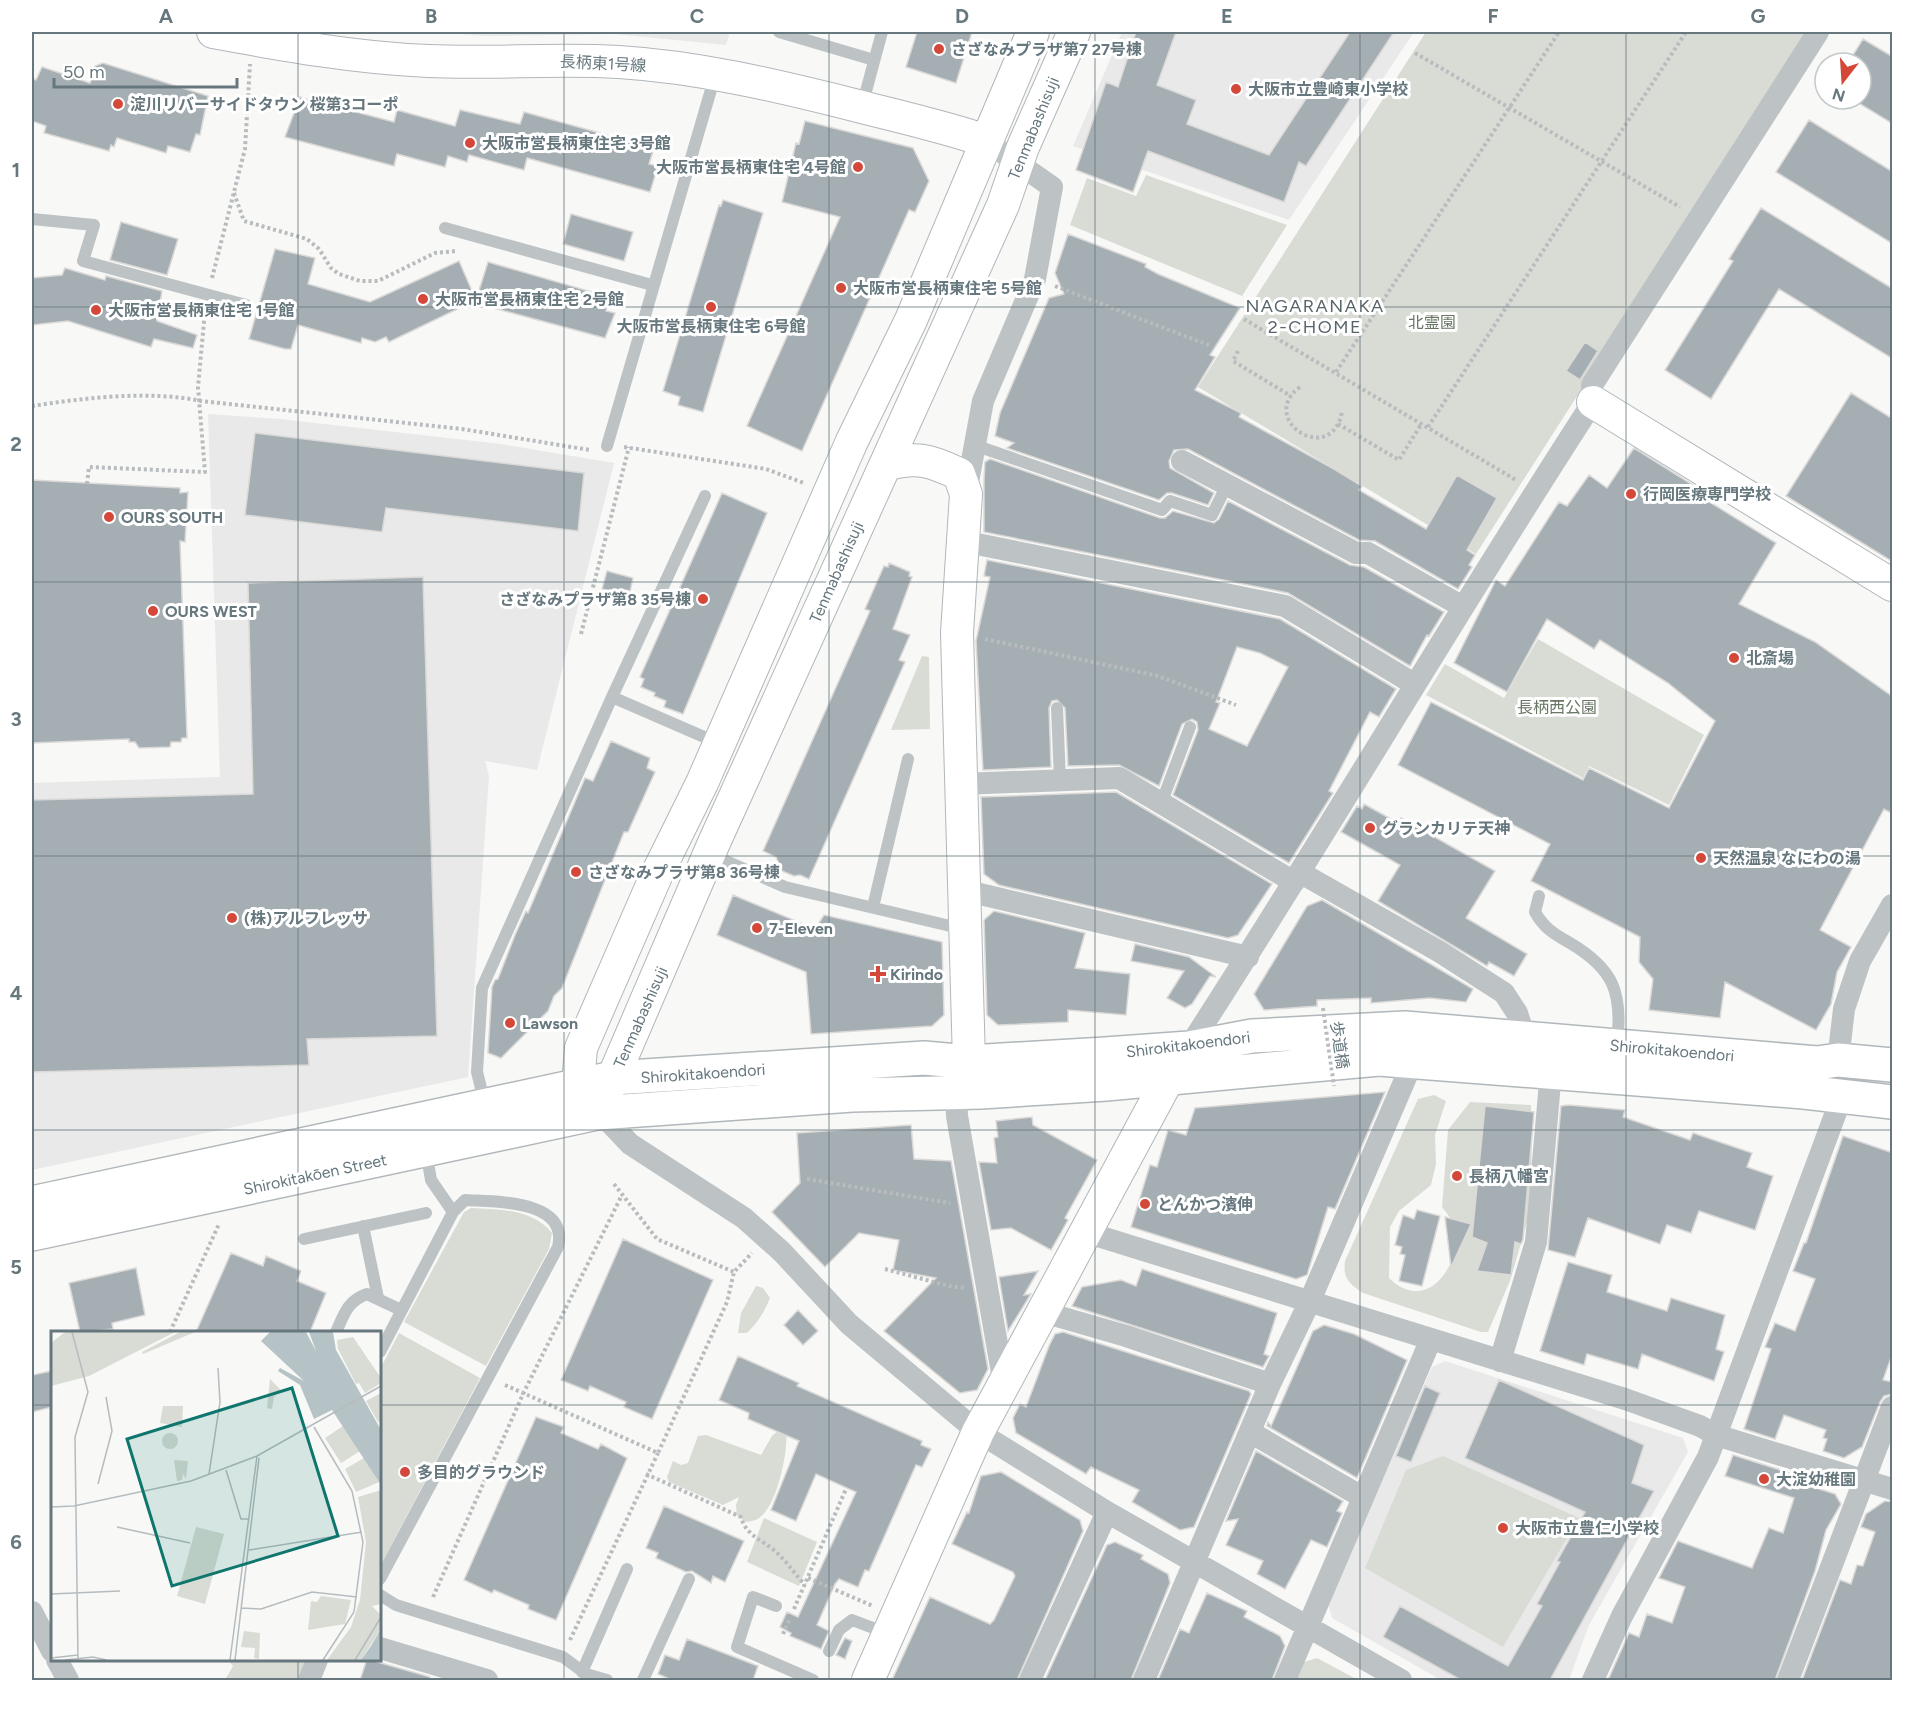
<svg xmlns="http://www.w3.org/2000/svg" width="1924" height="1712" viewBox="0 0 1924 1712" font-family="Figtree,'Noto Sans JP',sans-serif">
<rect width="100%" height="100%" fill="#f8f8f6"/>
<path fill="#e9e9e9" d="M430,32H730L726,45L614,34L487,36Z
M1122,32H1414L1289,220L1073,146Z
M208,414L280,419L501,444L614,463L537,770L485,761L489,776L468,1077L32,1170V783L220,777Z
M1445,1361L1683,1438L1688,1452L1589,1625L1569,1680H1441L1332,1618L1328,1603L1432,1367Z"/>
<path fill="#d9dcd5" d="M1426,32H1810L1476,554L1198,387Z
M1146,175L1287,225L1242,296L1070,225L1087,178L1136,196Z
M1538,639L1704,735L1669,805L1589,766L1583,778L1426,695L1445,664L1504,698Z
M922,656L929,657L930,729L891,730Z
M1434,1095L1446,1101L1435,1135L1436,1164L1431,1185L1399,1211L1390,1227L1389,1278C1422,1310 1452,1278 1457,1240C1458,1227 1449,1216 1442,1207L1448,1130L1470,1102L1531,1105L1532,1205L1510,1281L1488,1332H1481L1363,1293C1348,1283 1343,1278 1345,1261L1418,1099Z
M471,1208C499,1210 532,1208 552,1233L549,1249L486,1366L404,1322L464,1212Z
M756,1286L763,1288L770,1298C764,1313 758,1322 747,1333H738L741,1313Z
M399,1333L480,1378L380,1566V1369Z
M779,1430H786C789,1449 777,1507 759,1518C756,1521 750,1521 746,1522L737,1516L736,1505L739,1497L723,1505L669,1482L667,1477L673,1461L681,1465L688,1463L698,1436L706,1435L761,1455L772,1436Z
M1443,1456L1579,1518L1503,1647L1365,1568L1406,1470Z
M764,1518L817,1542L799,1586L747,1562Z
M1317,1658L1358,1680H1297L1304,1662Z
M228,1660H305L298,1680H225L233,1666Z"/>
<path fill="#a5aeb2" stroke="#dad9d8" stroke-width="1.5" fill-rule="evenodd" d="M917,32H972L956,83L906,67Z
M1136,32H1176L1157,85L1196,100L1187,124L1269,155L1350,32H1394L1306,166L1299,162L1284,202L1148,151L1133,192L1076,170L1106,82L1118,87Z
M1863,39L1893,57V124L1852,99H1861V63H1848Z
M103,63L208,96L200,135L196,134L190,152L168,146L166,153L117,138L114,147L111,145L109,151L44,133L46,126L32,121V78L36,80L42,67L90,83L95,66Z
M300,97L394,122L397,110L455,126L460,110L520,124L524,112L654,148L649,164L658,166L650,192L527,158L524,170L469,155L467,162L448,156L445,167L397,154L394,166L285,137Z
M1809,120L1893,172V244L1776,172Z
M805,121L913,148L929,181L915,212L909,210L802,451L747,426L840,217L782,202L796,143L799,144Z
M723,200L763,213L703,412L678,405L680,397L663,391L719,205L721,206Z
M1761,208L1893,289V359L1779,289L1711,399L1665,370L1733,261L1729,259Z
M571,214L633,232L624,261L563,244Z
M121,222L178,239L167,275L110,260Z
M1068,234L1146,264L1145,267L1158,274L1240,308L1210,355L1215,357L1195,390L1241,413L1239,417L1334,469L1362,486L1359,490L1426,529L1457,475L1497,498L1467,550L1475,555L1469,565L1472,567L1458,589L1375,541L1359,540L1188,449L1174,450L1169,461L1170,468L1214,493L1208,505L1172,493H1167L1159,500L1007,448L1014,443L995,436L1000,413L1049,298L1064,294L1055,273Z
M275,249L315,258L308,284L370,302L459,261L476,300L488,262L609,297L606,311L615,313L605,338L475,303L476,300L389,342L386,337L375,342L362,338L361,343L298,325L291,349H285L249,339Z
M65,268L105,280L106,276L162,291L157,321L197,335L193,348L154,339L151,347L68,321L32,325V278L62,275Z
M1585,342L1598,351L1580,380L1566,371Z
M1851,393L1893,419V562L1786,496Z
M255,433L584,473L578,531L386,508L382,532L245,515Z
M1634,448L1693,485L1690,490L1776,543L1739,604L1815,642L1893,697V814L1884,809L1820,930L1851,947L1837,972L1831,1004L1816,1030L1725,982L1720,1018L1649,1010L1653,979L1639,962L1640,937L1531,881L1550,844L1398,765L1431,702L1583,780L1589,768L1669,808L1715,721L1668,683L1600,640L1594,649L1547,619L1507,692L1454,663L1496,580L1505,586L1559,502L1567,506L1589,475L1607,488Z
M990,459L1160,518H1165L1173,511L1214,523L1219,519L1228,501L1350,565L1364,567L1444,612L1429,636L1427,635L1410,666L1288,593L984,532V479L985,462Z
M32,480L180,488V493L188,492L185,542L180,541L187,738H182L181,742H171L170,747L139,748L135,742H129V739L32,743Z
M722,493L767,513L683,714L664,707L666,701L654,696L655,693L641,687L644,679L640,677Z
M987,560L1280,619L1396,689L1379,717L1370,712L1329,791L1333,793L1289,863L1173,795L1198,730L1197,722L1192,719L1182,724L1159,786L1119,765L1068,766L1065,708L1057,700L1052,701L1049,708L1051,767L983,770L976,641L990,577L984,576ZM1237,647L1260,653L1288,667L1247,746L1209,729L1220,703L1216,702Z
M889,563L910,572L909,576L912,577L893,629L910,635L899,660L905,662L809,879L800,875L794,876L782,871L776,857L763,851L870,611L865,609L884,566L888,567Z
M607,571L633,578L629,596L602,589Z
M423,577L437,1036L307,1039L309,1065L32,1072V800L253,794L248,583Z
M611,741L650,758L647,768L655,772L628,832H624L562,988L554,996L548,1011L501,1058L488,1053L492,987L495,980L498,979L515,935L526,911L528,913L585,778L593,781Z
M1116,792L1272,884L1238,935L1228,938L999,885L984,874L981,797Z
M1364,804L1398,823L1401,818L1495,871L1466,918L1527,954L1514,976L1489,962L1487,966L1378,901L1400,865L1341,832L1357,806L1362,809Z
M733,895L815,929L824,915L942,942L944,1015L932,1026L811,1034L806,972L717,935Z
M1322,900L1473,989L1466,1002L1430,998L1371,1003V998L1317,1000V1006L1264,1010L1254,994L1307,906Z
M994,911L1085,933L1075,968L1130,974L1126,1015L1068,1010V1022L998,1025L987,1015L984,920Z
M1135,944L1189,957L1216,977L1210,976L1192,1004L1185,1008L1167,998L1184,971L1131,961Z
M1385,1092L1335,1209L1328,1207L1307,1275L1296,1279L1131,1227L1150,1165L1157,1167L1168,1130L1186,1135L1195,1108Z
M1569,1105L1625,1110L1623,1117L1690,1140L1693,1133L1752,1153L1747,1167L1773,1176L1755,1230L1699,1211L1691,1233L1667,1225L1660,1244L1588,1218L1575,1257L1548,1250L1561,1106Z
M1485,1106L1534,1112L1523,1239L1521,1244L1515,1242L1511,1275L1477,1271L1487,1243L1472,1237Z
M1032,1117L1033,1125L1097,1160L1065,1218L1068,1220L1051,1250L1011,1228L991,1230L979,1162L997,1163L994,1138L998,1137L996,1121Z
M911,1125L914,1159L951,1161L988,1369L977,1390L960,1393L884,1331L936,1278L893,1270L899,1240L859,1233L825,1267L772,1212L800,1183L797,1133Z
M1843,1136L1893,1153V1352L1883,1380L1893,1382V1394L1884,1396L1880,1402L1862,1447L1844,1458L1823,1451L1827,1439L1823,1438L1826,1430L1784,1415L1775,1439L1744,1429L1771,1349L1765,1347L1775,1323L1795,1331L1815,1279L1793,1271L1804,1243H1806Z
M1417,1210L1440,1216L1422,1286L1399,1281L1405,1255L1400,1254L1402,1247L1395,1245L1403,1215L1414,1219Z
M1445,1217L1471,1224L1451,1267Z
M623,1239L713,1280L652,1419L624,1407L626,1402L590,1386L588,1391L561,1380Z
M231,1253L263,1266L266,1256L301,1271L297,1281L326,1293L310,1332H196Z
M1568,1262L1612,1275L1607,1292L1667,1311L1671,1298L1725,1315L1716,1349L1724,1352L1714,1381L1642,1354L1638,1369L1587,1354L1584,1365L1540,1351Z
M136,1268L145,1315L112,1323L113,1329L80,1332L69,1283Z
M1142,1269L1277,1313L1264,1354L1269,1356L1263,1367L1072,1306L1082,1287L1121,1280L1136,1286Z
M1038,1271L1024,1295L1031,1294L1008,1331L999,1277Z
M798,1310L818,1331L803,1345L784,1325Z
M1324,1325L1354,1334L1407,1360L1357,1478L1267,1426L1268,1422L1271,1426L1313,1331Z
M1063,1332L1249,1391L1251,1394L1194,1527L1180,1530L1132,1502L1139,1490L1091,1467L1086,1474L1016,1433L1013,1418L1020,1404L1026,1407L1049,1346L1055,1334Z
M738,1356L799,1383L797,1386L922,1441L921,1445L931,1449L922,1467L916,1465L869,1571L865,1570L858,1587L839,1579L835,1584L817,1625L829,1631L821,1649L790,1636L791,1633L780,1627L787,1612L798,1617L856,1492L816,1474L796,1521L771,1510L799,1441L748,1419L749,1413L719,1400Z
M52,1371V1407L32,1412V1375Z
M1499,1380L1644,1445L1632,1483L1654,1491L1550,1680H1461L1383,1637L1400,1606L1508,1666L1542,1606L1537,1604L1560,1562L1557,1561L1585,1512L1465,1458Z
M1425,1386L1440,1393L1411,1462L1396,1456Z
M536,1417L564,1427L561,1433L598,1449L601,1444L627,1458L556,1620L528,1609L529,1605L494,1590L492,1593L464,1580Z
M1256,1451L1343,1501L1337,1511L1342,1513L1327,1547L1311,1540L1285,1589L1257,1574L1263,1561L1226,1545L1238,1519L1226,1521Z
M1733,1455L1812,1480L1810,1486L1835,1494L1841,1504L1826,1530L1815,1571L1775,1680H1608L1629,1633L1639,1637L1647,1614L1672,1623L1685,1587L1659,1578L1678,1541L1752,1568L1769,1528L1783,1533L1794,1498L1725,1476Z
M1001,1472L1080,1520L1083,1531L1017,1680H892L930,1597L990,1624L994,1620L1015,1576L1013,1572L952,1544L967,1512L969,1513L981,1476Z
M1885,1501L1893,1502V1680H1802L1840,1580L1851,1584L1857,1565L1863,1566L1875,1532L1861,1527L1866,1514Z
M664,1506L744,1541L725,1582L713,1576L711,1583L692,1571L686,1572L656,1558L658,1553L646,1548Z
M1115,1542L1143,1555L1141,1559L1168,1574L1170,1583L1131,1680H1045L1107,1545Z
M1207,1593L1247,1611L1244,1617L1280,1636L1285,1646L1272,1680H1158L1180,1629L1189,1633Z
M845,1638L852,1641L845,1659L836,1655Z
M687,1639L758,1666L753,1680H672L658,1674L665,1655L679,1660Z
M367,1659L430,1677L429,1680H360Z"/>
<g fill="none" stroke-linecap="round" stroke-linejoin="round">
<defs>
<path id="secondary" d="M213,32C284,45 355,58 428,61C492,64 555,58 619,62C698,67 774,85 850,104C896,116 942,126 986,141
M1593,402L1892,585
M885,465C916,456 930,460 959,474L966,494L957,633L969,1062
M578,1084L581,1048L656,876L702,783L852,441L911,320L1033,32
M603,1101L713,845L1003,205L1023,147L1074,32
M868,1680L978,1432L1168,1079"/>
<path id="primary" d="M32,1203L613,1078L924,1058L969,1062L1105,1054L1189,1048L1252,1036L1405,1028L1817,1063L1838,1060L1892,1065
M32,1234L597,1113L852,1095L981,1092L1106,1084L1379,1059L1804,1092L1892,1102"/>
</defs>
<use href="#secondary" stroke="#b0b7ba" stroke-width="34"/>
<use href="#primary" stroke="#b1b7ba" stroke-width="36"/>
<path stroke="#b8bcbe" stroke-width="4" stroke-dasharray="3 3" stroke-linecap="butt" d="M1415,53L1680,207
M234,193L244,221L307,239L319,249L331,268L339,274L360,281H378L435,253L456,251
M212,278L245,149L250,64
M1055,286L1211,346
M1244,319L1516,480
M1238,351L1233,361L1291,396
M1336,372L1559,32
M1300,387C1256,419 1331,468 1342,412
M32,406C84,398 149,390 201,401L462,429L590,450
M1338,424L1399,460L1422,423
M1428,427L1686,32
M624,447L766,469L804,483
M87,484L89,467L205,472L198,387L205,311
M581,634L629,447
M985,639L1158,676L1236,705
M807,1179L950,1203
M614,1184L657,1239L734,1272
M885,1269L949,1286L965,1288
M170,1332L219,1224
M505,1385L658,1453L727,1302L734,1272L752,1253
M646,1474L741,1517C746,1536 763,1540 776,1552C787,1562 795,1574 805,1585
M808,1578L873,1606
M433,1597L523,1394L622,1195
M794,1609L846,1489
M783,1634L790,1618
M570,1640L658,1453"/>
<path stroke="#bdc3c5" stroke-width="12" d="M779,32L874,60
M862,106L882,32
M32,219L94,225L83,261L246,305
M445,228L652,285
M974,445L1162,510L1170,501L1212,515L1227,485
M607,446L715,76
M612,697L718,743
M1057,708L1060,780
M1161,804L1190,727
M710,854L785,887L963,929
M1539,896L1535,912C1544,928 1554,934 1570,943C1614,969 1623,993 1617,1044
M873,907L908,759
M485,1104L477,1072L482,988L612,697L705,496
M363,1226L378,1298
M304,1239L426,1213
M336,1332C344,1315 347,1301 367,1294L401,1310
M380,1352L453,1212L431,1180L426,1151
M380,1579L558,1247C569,1199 494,1202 465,1200L453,1212
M380,1595L396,1605L563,1657L586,1674L607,1680
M776,1606L753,1597L737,1647L813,1680
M829,1651L839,1630L852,1620L889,1634
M582,1672L627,1569
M643,1680L689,1579"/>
<path stroke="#bdc3c5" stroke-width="22" d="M1182,461L1356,553H1368L1463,607
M966,493L983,401L1035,279L1052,187L986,141
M962,541L1285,606L1414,684
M961,784L1119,778L1294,882
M1301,873L1440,952L1504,993L1517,1013L1525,1038
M963,890L1248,957
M1185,1053C1325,838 1453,617 1593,402L1592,385L1818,32
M1838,1060L1844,1009L1860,961L1892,905
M960,1081L956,1092L957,1116L1004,1384
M593,1105L630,1144L744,1218L782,1252L849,1324L978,1432L1107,1512L1401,1680
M1085,1232L1625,1399L1700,1426L1716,1435L1892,1489
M1043,1312L1126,1336L1270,1384
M1500,1361L1536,1242L1551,1071
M1250,1432L1362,1497
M32,1612L52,1651
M380,1648L487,1680
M57,1660L68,1680
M309,1680L317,1660
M1030,1680L1107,1512
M1144,1680L1270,1384L1309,1303L1413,1061
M1285,1680L1431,1339
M1593,1680L1622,1616L1708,1457L1842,1096
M1788,1680L1892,1407"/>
<use href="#secondary" stroke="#fff" stroke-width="32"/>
<use href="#primary" stroke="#fff" stroke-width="33"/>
<path stroke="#b8bcbe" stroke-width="4" stroke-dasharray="3 3" stroke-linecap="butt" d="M1323,1008L1334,1086"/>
</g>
<path fill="none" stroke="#66777e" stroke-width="1.5" stroke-opacity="0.55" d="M298,32V1332M564,32V1680M829,32V1680M1095,32V1680M1360,32V1680M1626,32V1680M32,307H1892M32,582H1892M32,856H1892M32,1130H1892M32,1405H52M380,1405H1892M298,1660V1680"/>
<g fill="#d44839" stroke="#fff" stroke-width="2">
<circle cx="939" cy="49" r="6"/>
<circle cx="1236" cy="89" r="6"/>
<circle cx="118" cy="104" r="6"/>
<circle cx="470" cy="143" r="6"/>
<circle cx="858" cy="167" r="6"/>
<circle cx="841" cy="288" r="6"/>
<circle cx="423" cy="299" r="6"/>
<circle cx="711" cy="307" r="6"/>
<circle cx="96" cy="310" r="6"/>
<circle cx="1631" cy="494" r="6"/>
<circle cx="109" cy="517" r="6"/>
<circle cx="703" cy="599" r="6"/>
<circle cx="153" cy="611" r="6"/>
<circle cx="1734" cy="658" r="6"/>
<circle cx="1370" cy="828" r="6"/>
<circle cx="1701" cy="858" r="6"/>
<circle cx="576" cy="872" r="6"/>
<circle cx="232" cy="918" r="6"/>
<circle cx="757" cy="928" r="6"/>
<path d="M875 965h6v6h6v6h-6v6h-6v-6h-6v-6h6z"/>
<circle cx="510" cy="1023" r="6"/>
<circle cx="1457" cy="1176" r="6"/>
<circle cx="1145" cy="1204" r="6"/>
<circle cx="405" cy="1472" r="6"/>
<circle cx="1764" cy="1479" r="6"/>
<circle cx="1503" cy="1528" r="6"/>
</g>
<g text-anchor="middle" stroke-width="6" stroke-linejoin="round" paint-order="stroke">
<g font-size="16" font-weight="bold" fill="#66777e" stroke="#fff" text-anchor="start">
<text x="951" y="55">さざなみプラザ第7 27号棟</text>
<text x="1248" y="95">大阪市立豊崎東小学校</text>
<text x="130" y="110">淀川リバーサイドタウン 桜第3コーポ</text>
<text x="482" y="149">大阪市営長柄東住宅 3号館</text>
<text x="846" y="173" text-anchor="end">大阪市営長柄東住宅 4号館</text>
<text x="853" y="294">大阪市営長柄東住宅 5号館</text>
<text x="435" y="305">大阪市営長柄東住宅 2号館</text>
<text x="108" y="316">大阪市営長柄東住宅 1号館</text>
<text x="711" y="332" text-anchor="middle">大阪市営長柄東住宅 6号館</text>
<text x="1643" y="500">行岡医療専門学校</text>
<text x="121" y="523">OURS SOUTH</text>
<text x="691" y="605" text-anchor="end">さざなみプラザ第8 35号棟</text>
<text x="165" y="617">OURS WEST</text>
<text x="1746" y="664">北斎場</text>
<text x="1382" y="834">グランカリテ天神</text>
<text x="1713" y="864">天然温泉 なにわの湯</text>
<text x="588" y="878">さざなみプラザ第8 36号棟</text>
<text x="244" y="924">(株)アルフレッサ</text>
<text x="769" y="934">7-Eleven</text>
<text x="890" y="980">Kirindo</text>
<text x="522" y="1029">Lawson</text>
<text x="1469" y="1182">長柄八幡宮</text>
<text x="1157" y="1210">とんかつ濱伸</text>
<text x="417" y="1478">多目的グラウンド</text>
<text x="1776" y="1485">大淀幼稚園</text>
<text x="1515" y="1534">大阪市立豊仁小学校</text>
</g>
<g font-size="16" fill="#66777e" stroke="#fff">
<text transform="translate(603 63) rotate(3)" y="6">長柄東1号線</text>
<text transform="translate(1033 128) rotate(-68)" y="6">Tenmabashisuji</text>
<text transform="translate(836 572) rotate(-66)" y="6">Tenmabashisuji</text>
<text transform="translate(640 1017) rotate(-66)" y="6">Tenmabashisuji</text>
<text transform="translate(1188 1044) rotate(-7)" y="6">Shirokitakoendori</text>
<text transform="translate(1340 1045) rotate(82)" y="6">歩道橋</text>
<text transform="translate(1672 1050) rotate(5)" y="6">Shirokitakoendori</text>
<text transform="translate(703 1073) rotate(-4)" y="6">Shirokitakoendori</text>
<text transform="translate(315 1174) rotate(-12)" y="6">Shirokitakōen Street</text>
</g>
<g font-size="16" fill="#697664" stroke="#fff">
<text x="1432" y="328">北霊園</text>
<text x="1557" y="713">長柄西公園</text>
</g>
<g font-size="18" letter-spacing="1.5" fill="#57646a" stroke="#fff">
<text x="1315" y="312">NAGARANAKA<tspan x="1315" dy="21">2-CHOME</tspan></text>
</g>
</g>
<g transform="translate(51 1331)">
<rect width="330" height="330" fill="#f8f8f6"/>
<path d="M14,1H124L38,45L0,55V12ZM129,1H144L92,23L91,21ZM302,6L330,47V52L314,62L308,52L305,53L287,18L286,9ZM219,48L230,59L223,66L221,78L216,77ZM330,62V89L327,91L315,70ZM112,75H132L131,96L109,92ZM292,95L309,120L290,132L274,107ZM111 110a8 8 0 1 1 16 0a8 8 0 1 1-16 0ZM313,127L328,151L305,161L294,138ZM123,129L137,130L135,148L132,143L131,149L126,150ZM330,159V273L321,275L330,284V298L310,329H276L300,296L309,269L315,211L307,166ZM145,196L173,203L154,273L126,265ZM270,265L300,269L294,293L257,299L260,270L266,271ZM193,300L209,302L208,328L203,327L204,317L190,316Z" fill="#d9dcd5"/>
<path d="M219,1H255L265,20L258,1H282L285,19L330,99V154L281,79L263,88L249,54L227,40L229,37L253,50L210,10ZM330,298V329H310L320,315Z" fill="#b6c3c6"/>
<path fill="none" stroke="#b5bcbf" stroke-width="1.5" d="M21,1L37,61L24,106L27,329M263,96L301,160L312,211L303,281L272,329M175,139L190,188H198M158,143L169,71L167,37M330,152V175M47,153L61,100L55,66M0,176L23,175L140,150L206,125L330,55M66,196L139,212M198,219L311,201M0,263L69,260M190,277L210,278L261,261L306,266M0,327L27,324M14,329L42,326L55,329M179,329L206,125M184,329L208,127M304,329L330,286"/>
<path fill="#0f766e" fill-opacity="0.15" stroke="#0f766e" stroke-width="3" d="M241,57L287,205L121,255L76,108Z"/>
<rect width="330" height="330" fill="none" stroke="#66777e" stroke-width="3"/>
</g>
<rect width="1924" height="1712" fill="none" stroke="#ffffff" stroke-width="66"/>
<g transform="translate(1843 81) rotate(197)"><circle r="28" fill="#ffffff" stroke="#c2c9cb" stroke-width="1.5"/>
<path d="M0-4.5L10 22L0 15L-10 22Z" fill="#d44839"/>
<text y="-9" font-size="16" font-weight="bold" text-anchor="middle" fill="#66777e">N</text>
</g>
<path d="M54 78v9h183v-9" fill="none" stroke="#66777e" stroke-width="3"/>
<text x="63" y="78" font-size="18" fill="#66777e" stroke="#ffffff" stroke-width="4.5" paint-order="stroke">50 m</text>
<rect x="33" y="33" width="1858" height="1646" fill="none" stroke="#66777e" stroke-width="2"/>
<g font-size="20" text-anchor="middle" font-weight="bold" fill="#66777e">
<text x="166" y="23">A</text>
<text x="431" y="23">B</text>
<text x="697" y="23">C</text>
<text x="962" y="23">D</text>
<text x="1227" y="23">E</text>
<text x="1493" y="23">F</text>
<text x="1758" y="23">G</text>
<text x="16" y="177">1</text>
<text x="16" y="451">2</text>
<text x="16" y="726">3</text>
<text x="16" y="1000">4</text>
<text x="16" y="1274">5</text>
<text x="16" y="1549">6</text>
</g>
</svg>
